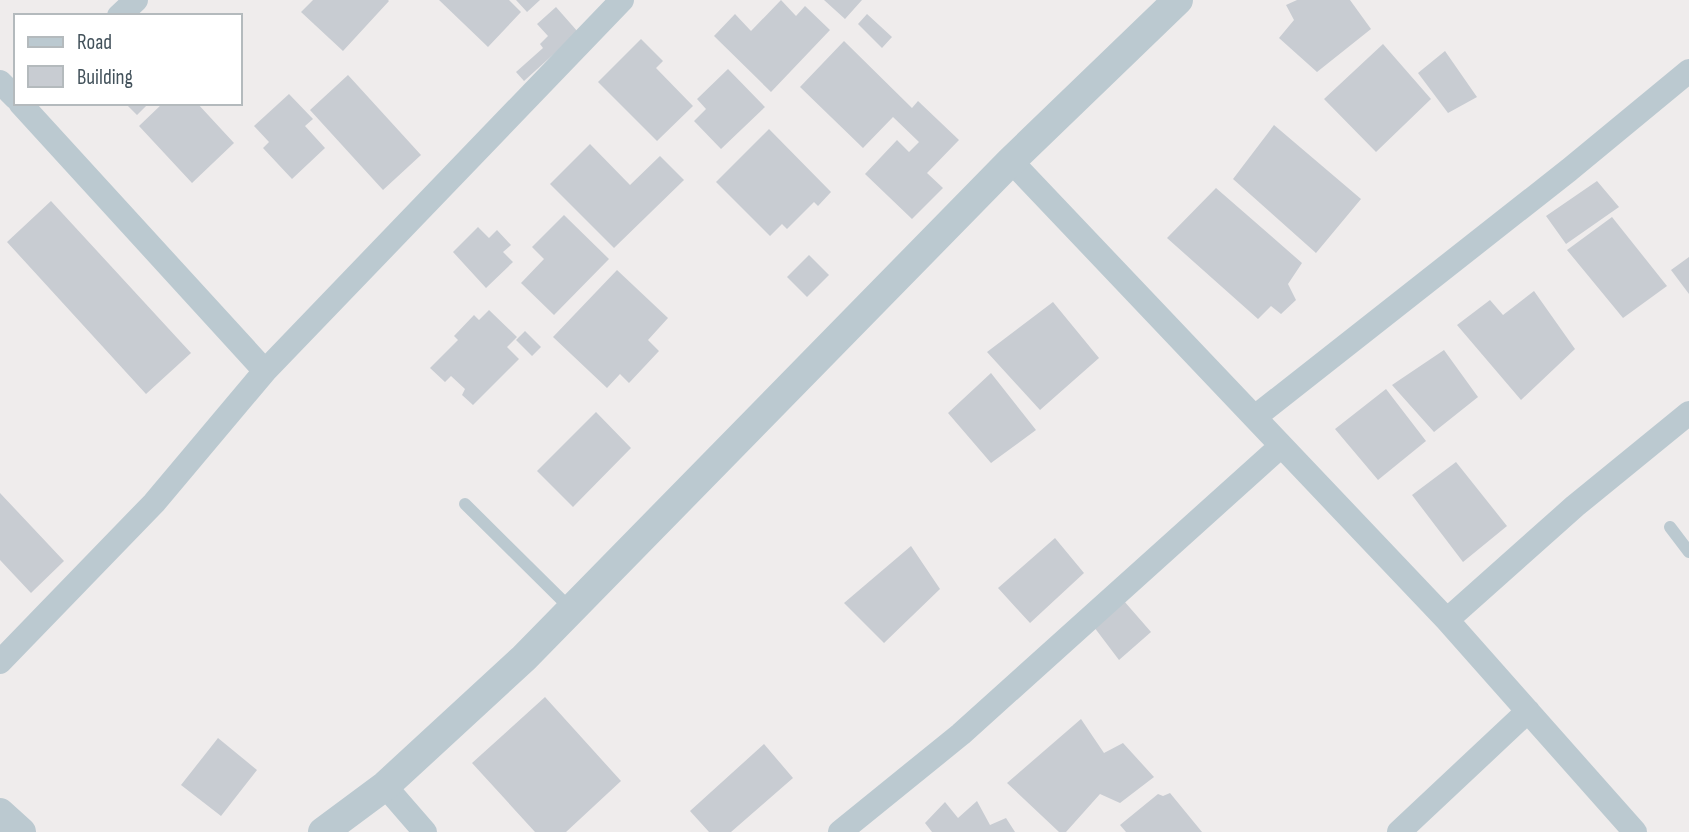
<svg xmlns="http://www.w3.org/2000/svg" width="1689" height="832" viewBox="0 0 1689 832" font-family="'Sofia Sans Condensed',sans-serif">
<rect width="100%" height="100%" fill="#efecec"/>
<path fill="#c8ccd2" d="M313,0H388L389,1L343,51L301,12Z
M439,0H509L521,12L488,47Z
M516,0H540L527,12Z
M781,0L796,16L805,6L830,30L771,92L714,36L735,14L751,31Z
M824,0H862L845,19Z
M1297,0H1350L1371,29L1317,72L1279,38L1294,20L1286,5Z
M556,7L578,32L524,81L516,72L543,48L540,44L548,36L537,24Z
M867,14L892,37L882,48L858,24Z
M641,39L663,61L656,68L693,106L657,141L598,82Z
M844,41L912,108L918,101L959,140L927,173L943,188L912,219L865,174L897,140L909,152L919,142L893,117L863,148L800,87Z
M1383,44L1431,99L1376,152L1324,99Z
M1445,51L1477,97L1448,113L1418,73Z
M728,69L765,107L721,149L694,121L706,109L697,99Z
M348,75L421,155L383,190L310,110Z
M289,94L313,119L305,126L325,148L292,179L263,148L269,142L254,126Z
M125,103H149L137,115Z
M163,103H197L234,143L192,183L139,126Z
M1274,125L1361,199L1316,253L1233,179Z
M769,129L831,192L818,206L814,202L787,229L782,224L770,236L716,182Z
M590,144L630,185L660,156L684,180L614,248L550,184Z
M1597,181L1619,207L1566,244L1546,216Z
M1216,188L1302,263L1288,284L1296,300L1281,314L1271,306L1258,319L1167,238Z
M51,201L191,353L146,394L7,242Z
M564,215L609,259L554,315L521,283L544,259L532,247Z
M1612,217L1667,286L1623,318L1567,250Z
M478,227L489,238L497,230L511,245L503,252L513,262L486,288L453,252Z
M809,255L829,275L807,297L787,277Z
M1689,257V294L1671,270Z
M617,270L668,318L648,340L659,351L629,383L620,374L607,388L553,337Z
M1534,291L1575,349L1521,400L1457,325L1490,300L1503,315Z
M1053,302L1099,358L1040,410L987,352Z
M489,310L517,337L507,347L519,359L473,405L462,395L465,389L451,376L445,382L430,368L458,340L454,336L474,315L479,320Z
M525,331L541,347L532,356L516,340Z
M1444,350L1478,397L1434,432L1392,385Z
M991,373L1036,430L991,463L948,413Z
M1386,389L1426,441L1378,480L1335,429Z
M596,412L631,448L573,507L537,471Z
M1456,462L1507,526L1463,562L1412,495Z
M0,493L64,561L31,593L0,560Z
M1055,538L1084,573L1030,623L998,588Z
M911,546L940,589L884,643L844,603Z
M1124,601L1151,632L1119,660L1094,627Z
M545,697L621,781L566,832H535L472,763Z
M1081,719L1104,753L1123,743L1154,777L1120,803L1100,794L1066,832H1059L1007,783Z
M218,738L257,770L221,816L181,785Z
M764,744L793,778L731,832H709L690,811Z
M1170,793L1202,832H1126L1120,825L1158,794L1163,796Z
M977,801L990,825L1006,818L1015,832H932L925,823L945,802L958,818Z"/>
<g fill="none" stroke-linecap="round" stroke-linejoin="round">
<path stroke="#bbc9d0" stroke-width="12" d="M465,504L571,609
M1670,527L1689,552"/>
<path stroke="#bbc9d0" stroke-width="24" d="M119,16L136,0
M0,82L16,98
M20,103L265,371
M1011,161L1447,620L1635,832
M1255,417L1569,170L1689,71
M1447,620L1575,506L1689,413
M0,662L154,503L265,371L622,0
M385,786L425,832
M840,832L961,734L1281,446
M1399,832L1528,711"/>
<path stroke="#bbc9d0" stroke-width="30" d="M0,813L21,832
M323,832L385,786L524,658L1011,161L1178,0"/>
</g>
<rect x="14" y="14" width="228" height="91" fill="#ffffff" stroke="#b4babd" stroke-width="2"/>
<rect x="28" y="37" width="35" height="10" fill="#bbc9d0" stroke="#b4babd" stroke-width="2"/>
<text x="77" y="49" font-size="21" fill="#43525b">Road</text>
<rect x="28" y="66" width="35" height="21" fill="#c8ccd2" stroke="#b4babd" stroke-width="2"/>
<text x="77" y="84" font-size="21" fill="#43525b">Building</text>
</svg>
